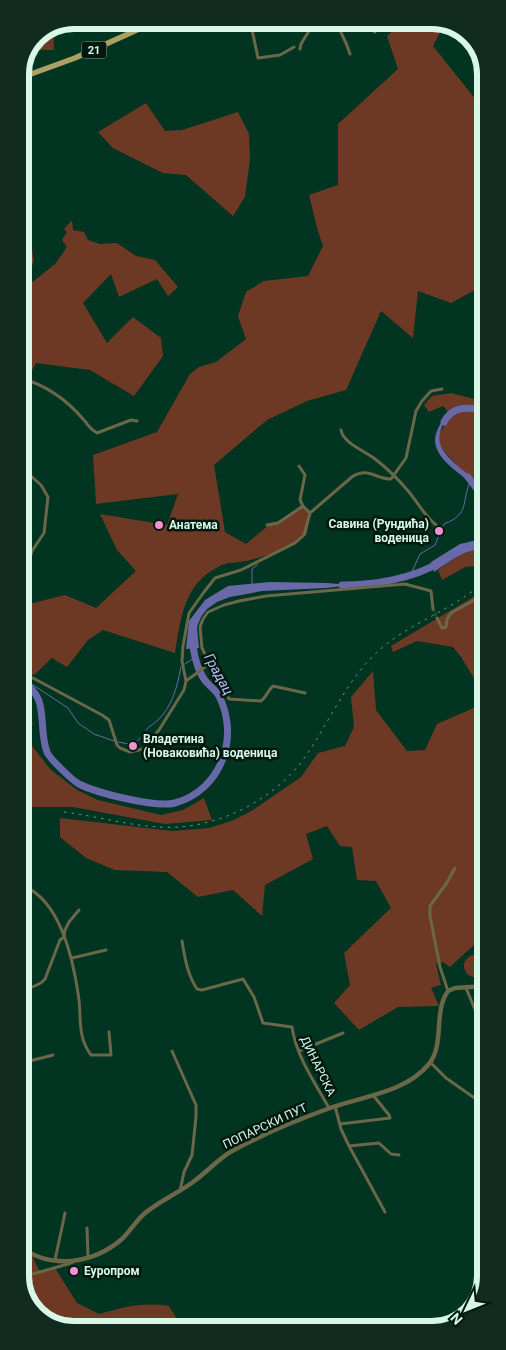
<svg xmlns="http://www.w3.org/2000/svg" width="506" height="1350" viewBox="0 0 506 1350" font-family="Roboto,sans-serif">
<rect width="100%" height="100%" fill="#013522"/>
<path fill="#6e3924" d="M404,20H436L445,23L433,46L476,100L471,39L484,59V285L451,303L418,291L413,338L381,311L346,390L307,401L267,420L214,465L225,532L246,544L269,525L278,523L303,506L310,513L307,534C288,549 264,558 240,562C235,563 230,562 225,564C220,565 215,569 211,571C183,589 180,623 175,653L103,630L88,640L67,667L52,658L34,675L21,672V606L65,595L96,608L136,571L117,550L100,514L167,525L178,494L96,504L93,455L157,432L190,374L199,367L216,362L246,339L238,316L246,292L264,281L308,276L323,246L317,228L309,195L338,185V124L398,69L387,36Z
M53,28L54,50H37V41H33L36,36Z
M146,103L165,131L182,130L238,112L249,134L250,159L245,197L233,216L186,175L163,173L113,148L98,132Z
M72,220L73,230L84,232L88,240L100,244L117,243L136,256L155,260L178,287L168,296L157,279L119,297L111,274L83,303L107,343L133,317L161,338L163,356L134,396L90,370L36,363L27,380L21,378L20,292L55,264L67,247L62,240L67,232L64,229Z
M20,238L32,249L34,262L26,275L20,279Z
M451,393L485,402V492C475,477 432,452 440,432C443,427 448,421 452,416L443,406L429,412L424,405L432,396Z
M485,549V565L465,567L442,580L438,570C454,558 465,550 485,549Z
M485,590V692L477,683L461,657L453,647L417,641L393,652L391,646Z
M373,671L376,710L407,751L425,750L437,724L485,703V950L475,944L450,967L443,962L436,964L441,985L431,988L439,1006L398,1007L359,1030L334,1003L350,985L344,953L391,908L376,881L357,880L352,847L340,846L327,826L306,834L313,859L265,885L262,916L233,890L198,897L167,872L115,870L86,858L60,837V818L172,831L209,828L234,820L253,810L301,777L318,753L345,746L354,727L351,697Z
M34,722L26,738L50,769L77,790L98,800L161,815L183,810L204,798L212,820L165,824L73,807H21V731L24,732Z
M464 966a11 11 0 1 1 22 0a11 11 0 1 1-22 0Z
M22,1248L31,1254L40,1272L55,1268L77,1303L99,1314C126,1307 141,1302 169,1306L183,1329L70,1330L38,1317L22,1291Z"/>
<path fill="#6969aa" d="M448,414C445,420 441,427 440,433C435,453 463,469 475,480L472,484C458,471 427,455 437,431C439,425 444,419 448,414Z
M485,538V549C463,550 452,560 434,572L431,562L460,544Z
M270,582L327,583L350,585L326,588L262,591L230,597L217,602L207,609L201,617L197,627L199,648L186,649L189,621L205,600L228,586Z"/>
<g fill="none" stroke-linecap="round" stroke-linejoin="round">
<path stroke="#6969aa" stroke-width="1" d="M411,574L420,554L435,545L444,524C470,514 461,503 470,482
M252,584V569L257,565
M185,664L194,658
M24,679L68,708L78,723L94,734L114,741
M146,730C149,726 154,724 158,720C173,705 177,687 181,667
M118,742L134,745L140,738"/>
<path stroke="#6969aa" stroke-width="7" d="M444,422C453,405 468,408 485,409
M468,477L485,500
M342,585C373,585 413,579 440,562
M21,682C51,696 37,726 47,752C49,758 73,781 79,784C97,793 156,808 175,803C221,790 240,738 219,696C215,689 208,685 204,679C196,667 194,653 192,639"/>
<path stroke="#215240" stroke-width="3" stroke-dasharray="3 1.5" stroke-linecap="butt" d="M433,609L437,618"/>
<path stroke="#6b6749" stroke-width="3" d="M250,20L258,58L280,55L294,47
M335,20L346,43L350,54
M357,20L375,32
M300,49L301,44L309,31V20
M20,87L27,77
M21,378C45,385 66,399 83,419C89,425 88,428 97,433L131,420L137,421
M341,430C343,443 365,451 375,459C387,468 399,480 409,492C418,503 424,515 436,525
M299,466L305,475L300,500L303,506
M21,471L32,477L41,485L48,497L44,533L32,551L21,585
M267,525L278,523L303,506L310,513
M437,618L442,628L446,627L447,619L451,613L485,594
M21,678H33L102,715L109,720L117,745L120,748L130,752L143,749L159,730L184,690L186,681L182,661L183,646L189,613L204,592L215,578L241,570L295,543L304,535L310,513L353,476C369,467 375,479 391,479L406,458L416,411L422,401L431,391L442,389
M186,681L209,664
M305,693L273,686C267,691 267,697 261,701L229,699L214,674L202,648L200,627L203,619L208,612L224,605L239,601L266,596L405,584L431,591L433,609
M21,885C61,899 74,963 79,1000C81,1020 78,1038 91,1055H111L109,1032
M182,941C185,958 187,974 197,989L202,990L243,979L254,997L263,1023L292,1027C296,1056 315,1083 329,1108
M72,958L106,950
M466,988L476,1012L486,1021
M448,991L440,967L430,916V906L446,884L455,868
M21,992L41,983L45,979L60,940L64,937L65,930L69,922L79,910
M172,1051L196,1105V1117L192,1155L184,1172L180,1191
M299,1051L343,1033
M430,1062L446,1078L486,1106
M22,1063L53,1055
M335,1106L341,1129L349,1146L385,1212
M340,1124L390,1118L389,1115L373,1095
M349,1146L379,1143L391,1154L399,1155
M482,1154L486,1140
M87,1228L88,1257
M55,1260L65,1213
M22,1277L68,1264L73,1262"/>
<path stroke="#6b6749" stroke-width="4.5" d="M22,1248C53,1270 94,1263 122,1239C130,1231 136,1221 145,1213C160,1201 178,1193 193,1182C207,1172 218,1159 232,1151C263,1134 297,1120 330,1108C363,1096 405,1093 429,1064C445,1044 433,1012 448,991L455,988L486,986"/>
<path stroke="#aaa262" stroke-width="5.5" d="M20,78L75,58L159,20"/>
<path stroke="#6a9482" stroke-width="1" stroke-dasharray="2.5 5" stroke-linecap="butt" d="M64,812C96,816 126,825 158,827C213,831 273,802 305,757C328,724 344,686 372,657C404,624 451,612 485,581"/>
</g>
<g fill="#f590d1" stroke="#01190f" stroke-width="2">
<circle cx="159" cy="525" r="5"/>
<circle cx="439" cy="531" r="5"/>
<circle cx="133" cy="746" r="5"/>
<circle cx="74" cy="1271" r="5"/>
</g>
<g text-anchor="middle" stroke-width="5" stroke-linejoin="round" paint-order="stroke">
<rect fill="#01190f" stroke="#98b4a6" stroke-width="1" x="81.5" y="41.5" width="25" height="17" rx="4"/>
<g font-size="11" font-weight="bold" fill="#d8f7e7">
<text x="94" y="54">21</text>
</g>
<g font-size="12" font-weight="bold" fill="#d8f7e7" stroke="#01190f" text-anchor="start">
<text x="429" y="528" text-anchor="end">Савина (Рундића)<tspan x="429" dy="14">воденица</tspan></text>
<text x="169" y="529">Анатема</text>
<text x="143" y="743">Владетина<tspan x="143" dy="14">(Новаковића) воденица</tspan></text>
<text x="84" y="1275">Еуропром</text>
</g>
<g font-size="12" fill="#d8f7e7" stroke="#01190f">
<text transform="translate(318 1066) rotate(64)" y="4">ДИНАРСКА</text>
<text transform="translate(265 1126) rotate(-25)" y="4">ПОПАРСКИ ПУТ</text>
</g>
<g font-size="14" font-style="italic" fill="#bbbef6" stroke="#01190f">
<text transform="translate(219 674) rotate(61)" y="5">Градац</text>
</g>
</g>
<path d="M0 0H506V1350H0ZM74 29H432A45 45 0 0 1 477 74V1276A45 45 0 0 1 432 1321H74A45 45 0 0 1 29 1276V74A45 45 0 0 1 74 29Z" fill="#122b20" fill-rule="evenodd"/>
<path fill="none" stroke="#d8f7e7" stroke-width="6" d="M74 29H432A45 45 0 0 1 477 74V1276A45 45 0 0 1 432 1321H74A45 45 0 0 1 29 1276V74A45 45 0 0 1 74 29Z"/>
<g transform="translate(466 1310) rotate(227)" stroke="#01190f" stroke-width="4" paint-order="stroke">
<path d="M0-4L9 19L0 12L-9 19Z" fill="#d8f7e7"/>
<text y="-8" font-size="14" font-weight="bold" text-anchor="middle" fill="#d8f7e7">N</text>
</g>
</svg>
